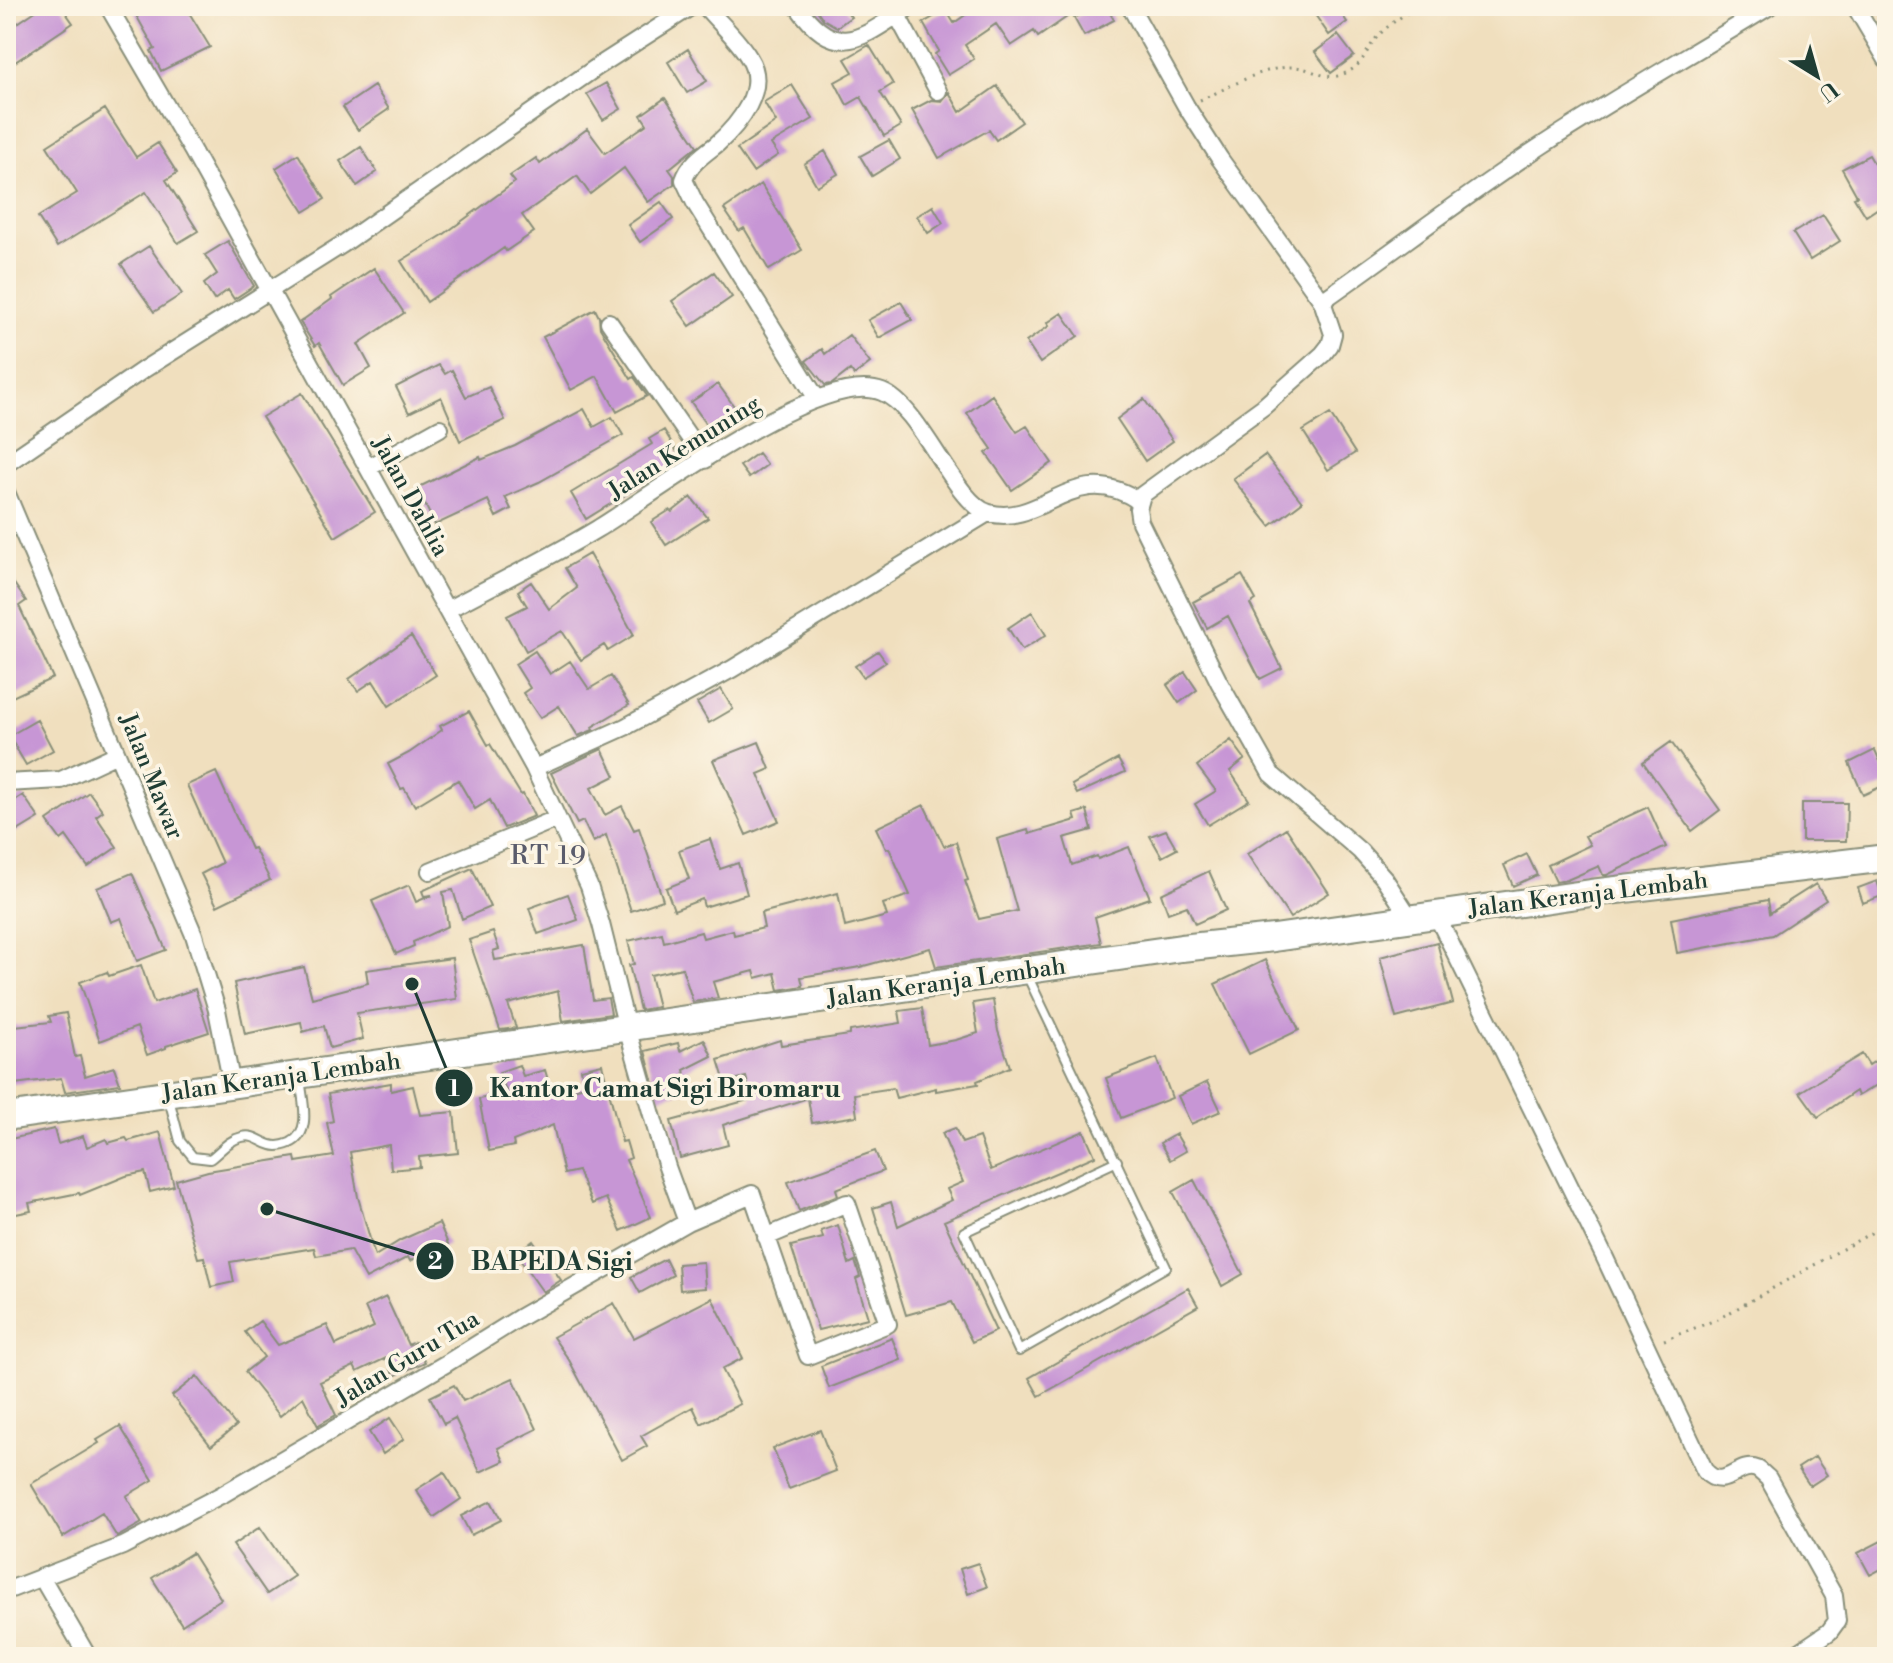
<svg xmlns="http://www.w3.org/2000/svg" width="1893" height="1663" viewBox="0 0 1893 1663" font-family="'Libre Bodoni',serif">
<rect width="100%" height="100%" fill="#fcf5e5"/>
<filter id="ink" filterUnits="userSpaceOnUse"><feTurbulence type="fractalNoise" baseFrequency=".0125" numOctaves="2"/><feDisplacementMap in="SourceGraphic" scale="16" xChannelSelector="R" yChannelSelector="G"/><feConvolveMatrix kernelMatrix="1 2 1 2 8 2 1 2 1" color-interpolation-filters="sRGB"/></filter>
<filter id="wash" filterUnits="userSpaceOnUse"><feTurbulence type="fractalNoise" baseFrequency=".006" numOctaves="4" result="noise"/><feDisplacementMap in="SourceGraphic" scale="32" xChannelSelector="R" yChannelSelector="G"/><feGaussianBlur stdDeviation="1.8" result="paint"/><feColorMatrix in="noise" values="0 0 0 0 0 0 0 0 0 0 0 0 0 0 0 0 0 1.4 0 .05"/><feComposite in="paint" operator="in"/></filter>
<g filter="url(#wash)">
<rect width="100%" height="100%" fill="#f0dfbe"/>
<g id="blocks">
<path fill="#c796d5" d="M43,6H61L73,23L15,62L6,49V31Z
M131,6H185L210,47L161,71L151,51L155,49Z
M814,6H843L851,17L837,27L823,19Z
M978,6H1060L1067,17L1038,37L1034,31L1011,46L996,24L965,45L974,59L948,75L935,54L939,51L923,23L946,10L954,23Z
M1098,6H1106L1114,20L1084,36L1074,18Z
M1309,6H1336L1347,22L1329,35Z
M1338,35L1354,56L1331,73L1315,52Z
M869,45L893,84L880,92L901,126L884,136L861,97L847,105L835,82L853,72L845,59Z
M688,49L707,81L687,93L668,62Z
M606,83L621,109L603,120L587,94Z
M792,85L813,119L771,144L778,155L753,172L737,149L776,122L764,102Z
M374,86L389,109L358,130L343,107Z
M997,86L1022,122L996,140L989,130L939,158L912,110L931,100L942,101L949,92L960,112Z
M665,98L697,146L669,169L674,176V184L648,202L624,168L590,194L577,176L522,215L534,232L506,251L504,248L427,302L401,261L443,235L515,182L510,176L536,158L540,164L587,129L605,153L647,124L641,115Z
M105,109L136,157L158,143L177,173L166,180L198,231L178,243L146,192L57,247L38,217L77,193L47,146Z
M889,140L900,159L872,176L860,156Z
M361,147L377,172L357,186L340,161Z
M825,151L838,174L817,186L804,164Z
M298,154L325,199L304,212L276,168Z
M1869,155L1887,185V202L1866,216L1854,197L1857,196L1842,169Z
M761,184L802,250L769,270L744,228L739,231L724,209Z
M661,202L673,219L640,242L628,225Z
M933,206L943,223L928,233L917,216Z
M1823,215L1840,241L1810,260L1793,233Z
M228,241L254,286L234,299L228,290L214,300L204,284L217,274L205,255Z
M149,246L182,294L154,312L121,264Z
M374,268L404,313L358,344L371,368L343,385L319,343L315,346L300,322L332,299L331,297Z
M714,272L732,297L690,326L672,301Z
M901,302L912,320L879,338L868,320Z
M595,309L599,317L600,328L631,379L634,377L647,396L617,412L597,376L571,390L543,337Z
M1062,313L1078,336L1040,363L1026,342L1049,326L1047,323Z
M849,335L870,363L854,375L850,370L832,384L825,385L806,361L822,349L825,354Z
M439,365L445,374L452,370L466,397L489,387L505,420L460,441L441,397L409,413L396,387Z
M718,384L741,416L714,435L691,402Z
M302,393L375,512L335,537L262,417Z
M992,395L1017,432L1027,426L1052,463L1012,490L986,453L992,449L967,413Z
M1144,399L1173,441L1145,461L1117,419Z
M584,409L594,427L612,417L623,435L539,482L505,497L511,509L496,517L488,500L435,525L417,488L480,457L481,460L515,446Z
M1330,414L1355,453L1328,470L1303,431Z
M664,430L682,460L586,519L571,493L652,444L649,439Z
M758,453L767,465L749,478L740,466Z
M1265,455L1302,502L1270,526L1233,479Z
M691,497L708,518L666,545L651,522L670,510L672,512Z
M589,554L634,635L608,651L604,645L581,660L562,631L526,651L507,616L527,606L518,591L531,582L549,609L577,588L565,568Z
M6,572L26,601L19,606L53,678L6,700Z
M1242,575L1256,600L1250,604L1282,668L1260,679L1228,616L1207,628L1193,602Z
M1032,612L1046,635L1022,650L1008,628Z
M411,636L436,675L389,706L373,681L358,691L349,679Z
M535,651L550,674L570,661L589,689L611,676L629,705L592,727L593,730L578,736L559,706L540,718L523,693L530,688L515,664Z
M878,651L886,662L863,677L855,666Z
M1185,672L1197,690L1179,703L1167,685Z
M721,689L733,709L709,723L697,703Z
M469,711L488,745L490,744L521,795L523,794L534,816L504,828L490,800L475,809L458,780L415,806L404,788L401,789L388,764L409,753L442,730L440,726Z
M37,720L53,750L26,765L9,736Z
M1231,740L1245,759L1230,771L1249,800L1208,825L1195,804L1216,791L1197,766Z
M759,742L770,769L758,774L779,821L746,835L713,760Z
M1671,742L1720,810L1692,831L1643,762Z
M602,749L615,776L591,788L605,815L622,806L634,830L639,828L663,900L631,911L606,835L593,842L583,821L577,824L551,773Z
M1875,750L1887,777V784L1863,795L1849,763Z
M1118,759L1125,772L1077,794L1072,785Z
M216,772L251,849L254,848L270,880L217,906L201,874L222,863L187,785Z
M89,792L103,811L96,816L117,847L88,867L66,836L61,840L47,821Z
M23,795L39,818L6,838V806Z
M1802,803H1847L1846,841H1802Z
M924,805L944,846L956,842L968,880L965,881L979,919L1017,911L997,839L1028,830L1029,834L1076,820L1074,814L1087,810L1092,830L1064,838L1072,865L1097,856L1098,859L1129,847L1150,898L1095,917L1101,943L936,967L930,948L860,967L801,977L803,986L779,990L775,973L756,978L754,971L713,982L718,998L693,1002L682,968L650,975L658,1007L640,1010L629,965L634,964L628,941L662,933L664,942L701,932L703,938L733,930L734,935L764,928L761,913L838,893L845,927L887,916L883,904L910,895L889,848L886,849L876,828Z
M1648,807L1666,847L1607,875H1603L1599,866L1567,880L1556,882L1548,865L1590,845L1585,836Z
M1286,828L1329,893L1290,918L1247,854Z
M1166,830L1177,849L1162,857L1150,836Z
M710,839L720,869L738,863L747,894L704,907L702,899L674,910L666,888L689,879L679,850Z
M1527,854L1537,875L1513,886L1504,865Z
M472,868L490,907L462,919L453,890L443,892L448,926L413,942L414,946L396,954L372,901L409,885L416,902L432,895L424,896L422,891Z
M1209,871L1226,910L1195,924L1187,906L1168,913L1161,894Z
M132,873L166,950L137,961L121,918L111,922L97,888Z
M1877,881L1882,896L1863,903L1858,888Z
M1816,884L1826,900L1773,935L1677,953L1671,919L1768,900L1770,913Z
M568,894L578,920L538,934L529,908Z
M493,932L499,949L493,951L495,960L584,945L593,1000L608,998L611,1014L563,1021L558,991L508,1004L516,1028L500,1030L469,940Z
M1437,942L1453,1003L1396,1018L1380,957Z
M452,958L457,999L357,1013L363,1039L330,1048L324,1026L303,1032L301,1022L245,1034L234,983L304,967L312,998L368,983L366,970Z
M1265,960L1299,1030L1249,1054L1215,984Z
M141,965L154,1003L195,989L209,1032L166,1046V1048L147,1055L137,1027L100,1041L80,982L107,972L109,976Z
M993,1000L998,1031L1010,1067L977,1081L978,1084L936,1091V1088L896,1098L893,1088L854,1094L857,1116L812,1123L808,1098L723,1125L728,1145L680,1158L671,1121L752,1099L746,1077L725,1082L718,1060L780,1040L781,1045L850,1035V1031L901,1023L899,1011L922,1008L928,1045L956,1040L978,1033L973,1003Z
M66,1013L75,1057L80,1056L85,1076L114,1067L120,1084L65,1092L61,1078L6,1085V1027L51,1022L49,1016Z
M704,1039L712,1056L684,1070L689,1090L658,1098L645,1051L678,1043L680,1051Z
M1887,1053V1079L1858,1096L1856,1091L1818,1117L1800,1092L1862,1054L1869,1065Z
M1157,1058L1172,1098L1121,1118L1106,1078Z
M602,1064L622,1142L626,1141L631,1158L626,1160L651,1217L621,1231L606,1198L592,1204L578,1171L564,1174L553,1125L513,1141L514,1146L489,1151L479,1099L507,1093L499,1072L519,1065L523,1076L545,1070L552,1094L585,1086L581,1069Z
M1207,1082L1221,1111L1191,1124L1178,1096Z
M391,1083V1091L413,1086L420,1115L454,1112L458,1153L419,1157L420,1167L391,1170L389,1145L350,1152L358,1197L375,1256L401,1240L439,1223L448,1244L410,1261L408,1257L366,1279L350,1250L316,1256L314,1248L230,1262L234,1282L211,1287L204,1257L198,1258L176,1180L208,1171L295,1157L296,1162L334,1156L327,1123L333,1121L328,1094Z
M955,1128L962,1143L979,1137L991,1170L1084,1131L1095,1156L944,1221L996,1331L972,1342L952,1302L906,1315L873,1208L891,1202L898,1226L952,1200L947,1189L963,1182L942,1133Z
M54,1129L58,1144L83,1136L87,1147L106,1139L108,1143L126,1138L128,1141L160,1132L174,1186L150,1192L145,1172L126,1176L80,1195L79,1193L29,1203L31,1211L11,1215L6,1189V1140Z
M1176,1134L1186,1151L1170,1160L1160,1143Z
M875,1151L883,1171L836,1189L838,1195L799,1211L788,1182Z
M1194,1180L1243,1274L1222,1286L1173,1192Z
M838,1225L849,1264L855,1261L860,1277L856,1279L868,1318L818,1330L791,1246L823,1238L821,1231Z
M533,1241L561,1280L543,1292L516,1254Z
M665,1259L673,1275L640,1293L631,1277Z
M703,1262L705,1288L680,1290L678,1264Z
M1188,1288L1198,1306L1039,1396L1029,1378Z
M386,1297L408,1345L415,1342L425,1362L394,1376L386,1358L357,1372L354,1366L320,1382L336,1415L320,1424L318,1426L303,1397L280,1416L245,1372L264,1357L245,1332L260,1321L278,1345L327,1325L336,1345L374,1327L365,1307Z
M712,1298L743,1358L722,1369L740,1404L701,1424L693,1407L641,1436L647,1446L622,1460L569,1360L553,1337L614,1303L634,1338Z
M892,1338L901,1360L829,1388L821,1366Z
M197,1376L236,1426L211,1446L172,1396Z
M513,1378L537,1429L498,1448L504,1461L480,1472L455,1418L444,1424L430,1397L454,1385L463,1401Z
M390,1418L404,1439L383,1454L369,1432Z
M120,1426L153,1480L126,1496L142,1523L117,1537L102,1513L63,1537L31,1484L99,1443L97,1440Z
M820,1430L836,1471L789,1489L773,1448Z
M1815,1457L1827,1475L1810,1486L1798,1468Z
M444,1472L461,1499L434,1517L416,1490Z
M491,1501L501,1520L471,1535L461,1516Z
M260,1527L294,1576L267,1594L233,1545Z
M1881,1541L1887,1553V1566L1870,1575L1858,1553Z
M192,1553L221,1599L182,1625L152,1578Z
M978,1563L987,1587L968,1594L960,1569Z"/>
</g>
</g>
<g filter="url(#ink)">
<use href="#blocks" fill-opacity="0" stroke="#888e79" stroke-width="2"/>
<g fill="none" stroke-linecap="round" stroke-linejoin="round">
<defs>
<path id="lane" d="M1027,975L1166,1267L1019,1351L964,1232L1117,1161
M169,1099L180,1141L193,1157L210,1159C221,1151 228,1140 242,1137C255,1134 260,1142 271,1145C277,1147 285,1145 290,1143C313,1132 302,1099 300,1078"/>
<path id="street" d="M705,6C719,23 738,39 749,58C769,89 738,125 717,144C704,154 689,164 684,180L695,203L817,399
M797,6C838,64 863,36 911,6
M1130,6L1186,106L1220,159L1322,301L1333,334L1330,345L1323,354L1263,407L1142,495L1138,509L1140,522L1219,682L1271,774L1360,851L1384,878L1410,918
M1855,6L1887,60
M897,15L938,91
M1322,301C1395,250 1466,195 1541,146C1616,97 1694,53 1770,6
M609,322L705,460
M6,464L143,370L343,244L597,67L692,6
M368,468L440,428
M6,492L194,935L217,1010L232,1085
M447,610C497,583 549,558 597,529C652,496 821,367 882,392C921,407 955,504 989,513C1043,527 1074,458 1139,501
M534,768L625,727L732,669L988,513
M6,783L61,780L117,754
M430,871L556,819
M1436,914L1605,1258L1705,1471C1725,1493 1738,1461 1757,1469C1761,1471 1764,1475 1768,1478L1834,1596L1837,1621L1829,1632L1792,1657
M687,1222L752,1194L808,1356L888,1324L847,1203L766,1237
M42,1578L88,1657
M6,1591L123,1546L223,1494L447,1363L519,1318L687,1222L667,1167L627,1028L601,924L589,886L534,768L192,150L108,6"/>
<path id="primary" d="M6,1117L1181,948L1274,938L1591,893L1887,858"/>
</defs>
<use href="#lane" stroke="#888e79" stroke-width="12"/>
<use href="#street" stroke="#888e79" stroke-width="20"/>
<use href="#primary" stroke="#888e79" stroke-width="30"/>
<path stroke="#888e79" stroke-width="3" stroke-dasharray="2 6" stroke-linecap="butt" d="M1200,100C1229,88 1261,67 1293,67C1311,67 1324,81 1341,75C1365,66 1364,52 1378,36C1390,23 1404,15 1418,6
M1664,1340L1718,1319L1887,1224"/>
<use href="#lane" stroke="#fff" stroke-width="8"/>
<use href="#street" stroke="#fff" stroke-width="16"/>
<use href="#primary" stroke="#fff" stroke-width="26"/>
</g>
</g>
<g text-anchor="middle" stroke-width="7" stroke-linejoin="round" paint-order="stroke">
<g font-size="24" fill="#1f3d34" stroke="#fcf5e5">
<text transform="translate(684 447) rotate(-32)" y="8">Jalan Kemuning</text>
<text transform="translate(411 496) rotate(61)" y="8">Jalan Dahlia</text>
<text transform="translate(152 776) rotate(68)" y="8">Jalan Mawar</text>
<text transform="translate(1588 894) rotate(-7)" y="8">Jalan Keranja Lembah</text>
<text transform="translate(946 982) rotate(-8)" y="8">Jalan Keranja Lembah</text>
<text transform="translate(281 1077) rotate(-8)" y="8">Jalan Keranja Lembah</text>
<text transform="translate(407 1358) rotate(-31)" y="8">Jalan Guru Tua</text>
</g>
<g font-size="26" letter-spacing="2" fill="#5a5c6c" stroke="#fcf5e5">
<text x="549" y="864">RT 19</text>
</g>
</g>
<path fill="none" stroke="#1f3d34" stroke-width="3" d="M412 984L454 1088M267 1209L435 1261"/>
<g fill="#1f3d34" stroke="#fcf5e5" stroke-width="3">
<circle cx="412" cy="984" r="8"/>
<circle cx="267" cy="1209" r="8"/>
<circle cx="454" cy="1088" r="20"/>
<circle cx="435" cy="1261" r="20"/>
</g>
<g font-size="24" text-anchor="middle" font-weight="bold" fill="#fff">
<text x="454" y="1096">1</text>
<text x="435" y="1269">2</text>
</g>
<g font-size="26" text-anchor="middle" font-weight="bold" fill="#1f3d34" stroke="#fcf5e5" stroke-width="7" stroke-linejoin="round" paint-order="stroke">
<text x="665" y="1097">Kantor Camat Sigi Biromaru</text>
<text x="552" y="1270">BAPEDA Sigi</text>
</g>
<rect width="1893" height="1663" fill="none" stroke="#fcf5e5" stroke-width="32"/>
<g transform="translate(1817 76) rotate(143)" stroke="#fcf5e5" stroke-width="6" paint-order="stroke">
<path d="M0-6L14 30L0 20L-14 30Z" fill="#1f3d34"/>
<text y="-12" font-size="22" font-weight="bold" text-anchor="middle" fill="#1f3d34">U</text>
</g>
</svg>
